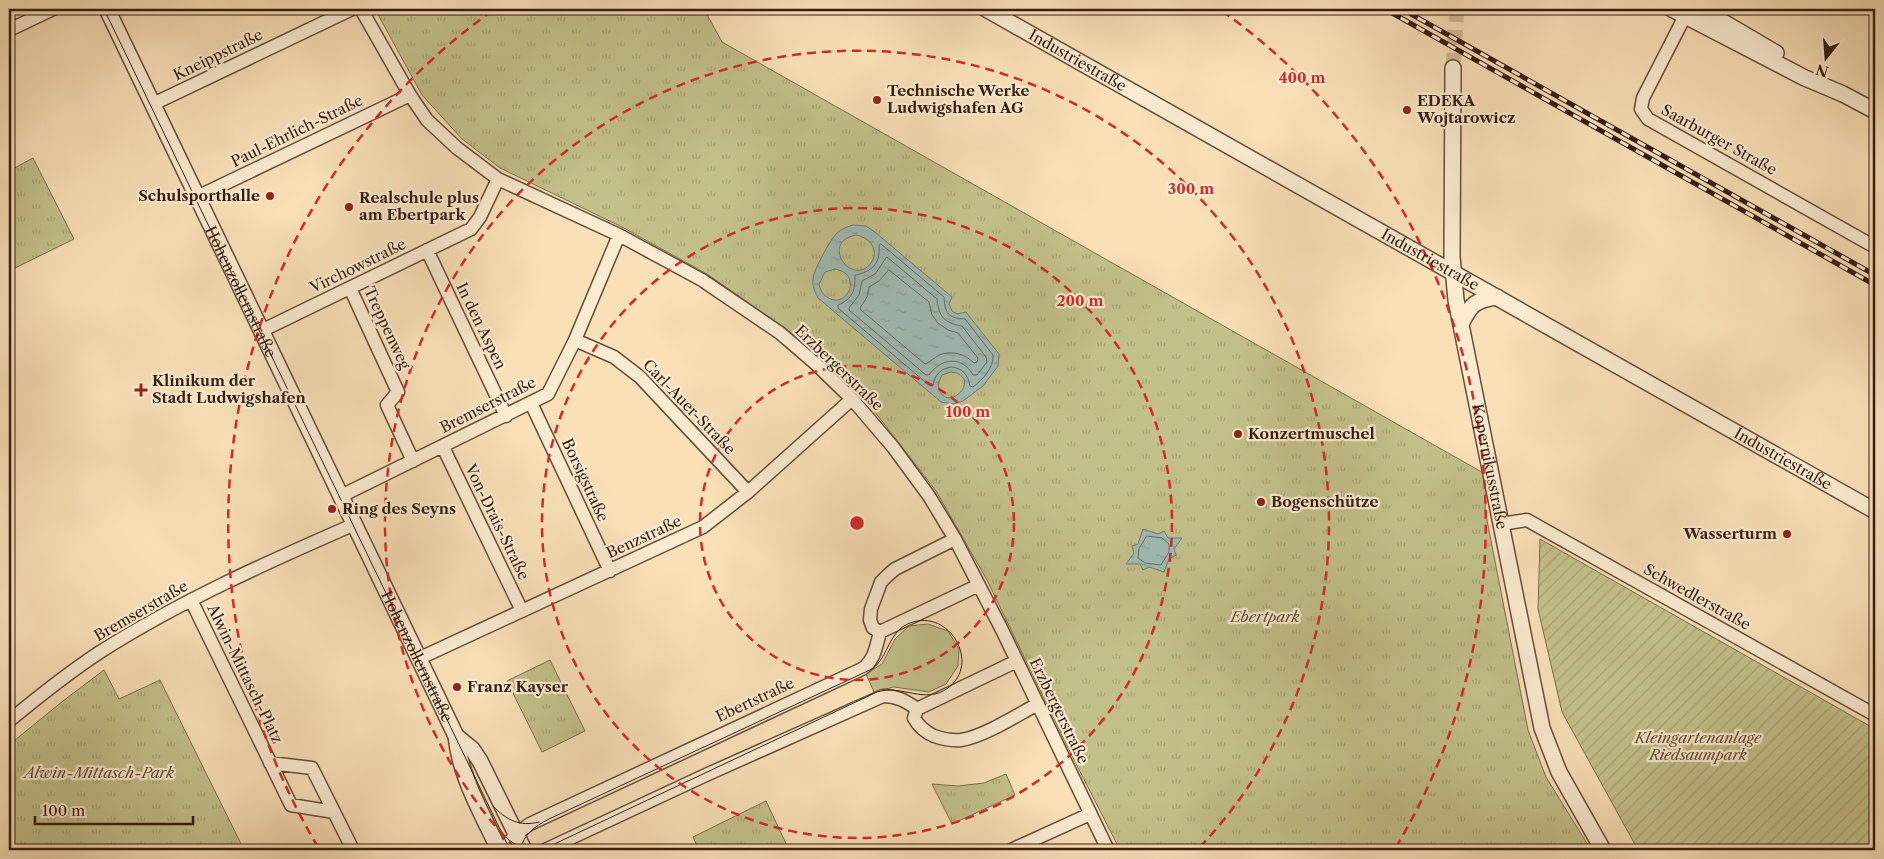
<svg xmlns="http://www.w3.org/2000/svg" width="1884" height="859" viewBox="0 0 1884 859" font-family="'Libre Caslon Text',serif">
<defs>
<pattern id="park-tufts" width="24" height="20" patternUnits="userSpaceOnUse" patternTransform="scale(1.25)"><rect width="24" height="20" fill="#c3c18a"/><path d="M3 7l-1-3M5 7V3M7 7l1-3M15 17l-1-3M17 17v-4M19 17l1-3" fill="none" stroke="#a8a576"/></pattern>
<pattern id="garden-furrows" width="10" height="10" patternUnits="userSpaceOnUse" patternTransform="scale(1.25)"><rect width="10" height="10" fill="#c3c18a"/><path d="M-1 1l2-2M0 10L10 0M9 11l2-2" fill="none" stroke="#a8a576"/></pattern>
<pattern id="water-ripples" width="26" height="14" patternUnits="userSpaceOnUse" patternTransform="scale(1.25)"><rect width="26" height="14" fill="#9fbcb5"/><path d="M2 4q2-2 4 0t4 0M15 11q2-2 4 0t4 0" fill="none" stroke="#8aa19b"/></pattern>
</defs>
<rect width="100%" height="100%" fill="#f9e0b7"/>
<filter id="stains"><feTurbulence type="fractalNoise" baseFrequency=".004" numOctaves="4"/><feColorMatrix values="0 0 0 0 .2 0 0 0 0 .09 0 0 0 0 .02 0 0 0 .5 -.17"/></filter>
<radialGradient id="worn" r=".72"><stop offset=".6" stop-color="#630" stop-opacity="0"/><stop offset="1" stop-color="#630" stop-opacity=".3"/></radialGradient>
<path fill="#c3c18a" stroke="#7c6f4d" d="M928,624L948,631L959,649L958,666L946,684L929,692L894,687L874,692L866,674L882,664L895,639L909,626Z"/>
<path fill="url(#park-tufts)" stroke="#7c6f4d" d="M375,9H704L722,42L1487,475L1485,510L1528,730L1546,777L1591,850H1120L1069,750L987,580L936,491L871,407L818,355L785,328L707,274L622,227L500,168L462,139L422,95Z
M33,158L74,239L9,271V171Z
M550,660L585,731L542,752L507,681Z
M104,670L119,699L160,680L244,850H9V745L63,701Z
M1006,774L1015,795L952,824L932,784L958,786L984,783Z
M766,801L789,850H699L693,837Z"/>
<path fill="url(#garden-furrows)" stroke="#7c6f4d" d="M1540,539L1875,729V850H1638L1562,712L1538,609Z"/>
<path fill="url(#water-ripples)" stroke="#757c73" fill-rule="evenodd" d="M853,225L866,226L876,233L952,297L949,304L952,311L957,314L966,312L999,354L998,366L983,386L963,401L953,404L941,402L818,298C815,292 812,286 813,279C814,269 829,242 836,234C841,229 847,227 853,225ZM856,235C869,237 880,250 871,263C852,288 819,242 856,235ZM835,269C864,274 847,311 827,297C822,294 820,289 819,284L825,272ZM951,372C986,377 943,419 938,384L942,375Z
M1143,529L1158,534L1164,531L1168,538H1182L1174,549L1176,555L1169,559L1164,572L1149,567L1143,570L1140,564H1126L1134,553L1132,546L1138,544Z"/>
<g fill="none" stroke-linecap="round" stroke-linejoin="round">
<path stroke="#6a6c62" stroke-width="1" d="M881,244L944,297C945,314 948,318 965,319L993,355C994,368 983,379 973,387L970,386C968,375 963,368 951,367C940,369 935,375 933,385L930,386L838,308V305C853,299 855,290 855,275C871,272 881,264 879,246Z
M887,257L937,299C939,317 944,323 962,326L986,357L987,362L977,375H973C962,355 941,358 929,375H926L849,310V308L859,295L862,281L875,274Z
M889,270L929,302L932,315L938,323L948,330L958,333L978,358L977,362L974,363C965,354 952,350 939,355C934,358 930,362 925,364L861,310L860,308L867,297L869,287L879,281Z
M1147,536L1162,538L1169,544V552L1161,565L1145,563L1138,558L1139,549Z"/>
<path stroke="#d2b996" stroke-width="15" stroke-dasharray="15 8" stroke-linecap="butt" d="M1453,68L1457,9"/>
<defs>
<path id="minor" d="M361,9L410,95L427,120L457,148L498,179L619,235L702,280L780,333L816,364L852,399L893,447L929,496L955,539L1002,630L1108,850
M1685,16L1643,98L1641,109L1648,119L1875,247
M9,30L53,9
M153,104L352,9
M197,197L410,95
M427,250L506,416
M350,288L398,392L387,405L413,461
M261,331L471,229L480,217L498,179
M575,340L614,357L640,377L748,492
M531,403L610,571
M443,447L522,611
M341,496L548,394L575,340L619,235
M1501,524L1527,520L1875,715
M191,600L291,805L334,812
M880,632L979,585
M420,658L703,527L748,492L852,399
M917,709L1017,661
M9,721C38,697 68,673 100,652C180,601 268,562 355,524
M270,763L312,768L353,850
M503,850L516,834L530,824L862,669C875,660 876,646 880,632L873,628L870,620L871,609L881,582L887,576L895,569L955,539
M545,850L708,774L883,696C897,696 906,701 917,709L914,718C919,727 925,732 934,736C943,739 952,741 961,740C983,737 1017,715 1038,704
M1011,850L1090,814"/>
<g id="tertiary">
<path d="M107,9L456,736C460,777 482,813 499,850"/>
<path id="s1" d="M986,9L1875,511"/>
<path d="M1672,9L1805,78L1843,94L1875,111"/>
<path d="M1701,9L1776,53"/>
<path id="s2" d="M1453,68L1452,257L1456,300L1542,728L1559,772L1603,850"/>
<path d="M1461,324C1471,304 1475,300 1497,297"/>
<path d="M456,736L472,749L480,761L524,850"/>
</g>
</defs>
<use href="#minor" stroke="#674e3a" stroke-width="15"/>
<use href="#tertiary" stroke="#674e3a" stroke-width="18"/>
<use href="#minor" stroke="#fbebd0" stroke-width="12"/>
<use href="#tertiary" stroke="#fbebd0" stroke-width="15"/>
<g stroke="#361d10" stroke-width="1">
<path id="s3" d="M104,9L510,850"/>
<path d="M493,806C506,820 520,827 539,822"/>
<path d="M500,829C510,848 531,851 550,846L877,692C902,684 925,705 948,688C981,664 950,608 910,623C888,631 889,657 872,669L549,819C534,827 524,834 520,850"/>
</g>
<defs>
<path id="rail" d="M1385,9L1875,285
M1402,9L1875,275"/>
</defs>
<use href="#rail" stroke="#361d10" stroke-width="5"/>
<use href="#rail" stroke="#fbebd0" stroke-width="3" stroke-dasharray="9" stroke-linecap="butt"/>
</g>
<g fill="none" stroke="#d62828" stroke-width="2.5" stroke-dasharray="9 6">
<circle cx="857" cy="523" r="157"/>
<circle cx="857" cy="523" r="315"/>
<path d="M515 848A472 472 0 1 1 1199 848"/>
<path d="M318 847A629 629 0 0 1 492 11M1222 11A629 629 0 0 1 1396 847"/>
</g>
<g fill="#8f2418" stroke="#fbebd0" stroke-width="2">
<circle cx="877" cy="100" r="5"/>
<circle cx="1407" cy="110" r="5"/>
<circle cx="270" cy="196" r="5"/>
<circle cx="349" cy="207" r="5"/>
<path d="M138.5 382.5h5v5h5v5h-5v5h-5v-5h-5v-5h5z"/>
<circle cx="1238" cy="434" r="5"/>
<circle cx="1261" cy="502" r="5"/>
<circle cx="332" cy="509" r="5"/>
<circle cx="1787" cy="534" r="5"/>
<circle cx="457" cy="687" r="5"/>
</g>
<g text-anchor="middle" stroke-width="4.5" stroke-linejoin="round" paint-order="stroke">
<g font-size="15" fill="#361d10" stroke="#fbebd0">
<text transform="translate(218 55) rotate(-26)" y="5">Kneippstraße</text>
<text dy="5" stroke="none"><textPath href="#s1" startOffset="105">Industriestraße</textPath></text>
<text transform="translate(297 131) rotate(-26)" y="5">Paul-Ehrlich-Straße</text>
<text transform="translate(1719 140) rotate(29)" y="5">Saarburger Straße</text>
<text dy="5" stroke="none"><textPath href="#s1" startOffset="510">Industriestraße</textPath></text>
<text transform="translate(358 266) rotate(-26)" y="5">Virchowstraße</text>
<text dy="5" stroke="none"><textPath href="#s3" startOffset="314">Hohenzollernstraße</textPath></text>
<text transform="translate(481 326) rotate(64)" y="5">In den Aspen</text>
<text transform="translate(387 328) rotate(65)" y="5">Treppenweg</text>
<text transform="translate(839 368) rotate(44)" y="5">Erzbergerstraße</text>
<text transform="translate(488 405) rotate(-27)" y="5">Bremserstraße</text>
<text transform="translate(689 407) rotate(46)" y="5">Carl-Auer-Straße</text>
<text dy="5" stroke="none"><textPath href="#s1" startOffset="915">Industriestraße</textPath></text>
<text dy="5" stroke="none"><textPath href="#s2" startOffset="402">Kopernikusstraße</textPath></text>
<text transform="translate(585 480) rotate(65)" y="5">Borsigstraße</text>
<text transform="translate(497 522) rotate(64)" y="5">Von-Drais-Straße</text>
<text transform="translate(644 537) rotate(-25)" y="5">Benzstraße</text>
<text transform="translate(1697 597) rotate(29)" y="5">Schwedlerstraße</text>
<text transform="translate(141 611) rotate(-30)" y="5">Bremserstraße</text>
<text dy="5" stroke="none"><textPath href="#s3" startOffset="719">Hohenzollernstraße</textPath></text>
<text transform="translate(245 674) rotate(64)" y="5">Alwin-Mittasch-Platz</text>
<text transform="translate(755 700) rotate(-25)" y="5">Ebertstraße</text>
<text transform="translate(1059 711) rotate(64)" y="5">Erzbergerstraße</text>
</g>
<g font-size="15" font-weight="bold" fill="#361d10" stroke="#fbebd0" text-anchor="start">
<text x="887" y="96">Technische Werke<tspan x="887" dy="17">Ludwigshafen AG</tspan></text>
<text x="1417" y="106">EDEKA<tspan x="1417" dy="17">Wojtarowicz</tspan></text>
<text x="260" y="201" text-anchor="end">Schulsporthalle</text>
<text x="359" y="203">Realschule plus<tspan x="359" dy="17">am Ebertpark</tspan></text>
<text x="152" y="386">Klinikum der<tspan x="152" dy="17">Stadt Ludwigshafen</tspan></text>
<text x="1248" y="439">Konzertmuschel</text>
<text x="1271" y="507">Bogenschütze</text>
<text x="342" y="514">Ring des Seyns</text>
<text x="1777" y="539" text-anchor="end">Wasserturm</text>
<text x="467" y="692">Franz Kayser</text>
</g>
<g font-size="15" font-style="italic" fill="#604e35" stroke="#fbebd0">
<text x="1265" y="622">Ebertpark</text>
<text x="1698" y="743">Kleingartenanlage<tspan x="1698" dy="17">Riedsaumpark</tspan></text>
<text x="99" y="778">Alwin-Mittasch-Park</text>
</g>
</g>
<circle cx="857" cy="523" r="8" fill="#d62828" stroke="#fbebd0" stroke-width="2.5"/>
<g font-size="15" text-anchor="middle" font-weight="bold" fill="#d62828" stroke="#fbebd0" stroke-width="4.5" stroke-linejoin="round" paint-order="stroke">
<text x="1302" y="83">400 m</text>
<text x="1191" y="194">300 m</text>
<text x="1080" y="306">200 m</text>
<text x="968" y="417">100 m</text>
</g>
<rect width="1884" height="859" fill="none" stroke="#f9e0b7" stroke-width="30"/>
<rect x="10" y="10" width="1864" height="839" fill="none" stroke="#361d10" stroke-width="2.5"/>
<rect x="15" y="15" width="1854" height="829" fill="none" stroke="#361d10"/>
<g transform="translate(1826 58) rotate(197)" stroke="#fbebd0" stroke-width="4" paint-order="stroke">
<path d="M0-4L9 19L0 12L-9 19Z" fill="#361d10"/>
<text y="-8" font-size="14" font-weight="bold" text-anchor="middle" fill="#361d10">N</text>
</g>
<path d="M35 816v8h158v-8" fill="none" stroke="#361d10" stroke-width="2.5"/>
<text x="42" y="816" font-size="15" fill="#361d10" stroke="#fbebd0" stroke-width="4" paint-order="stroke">100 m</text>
<rect width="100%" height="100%" filter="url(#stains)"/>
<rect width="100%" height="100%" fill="url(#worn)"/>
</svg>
